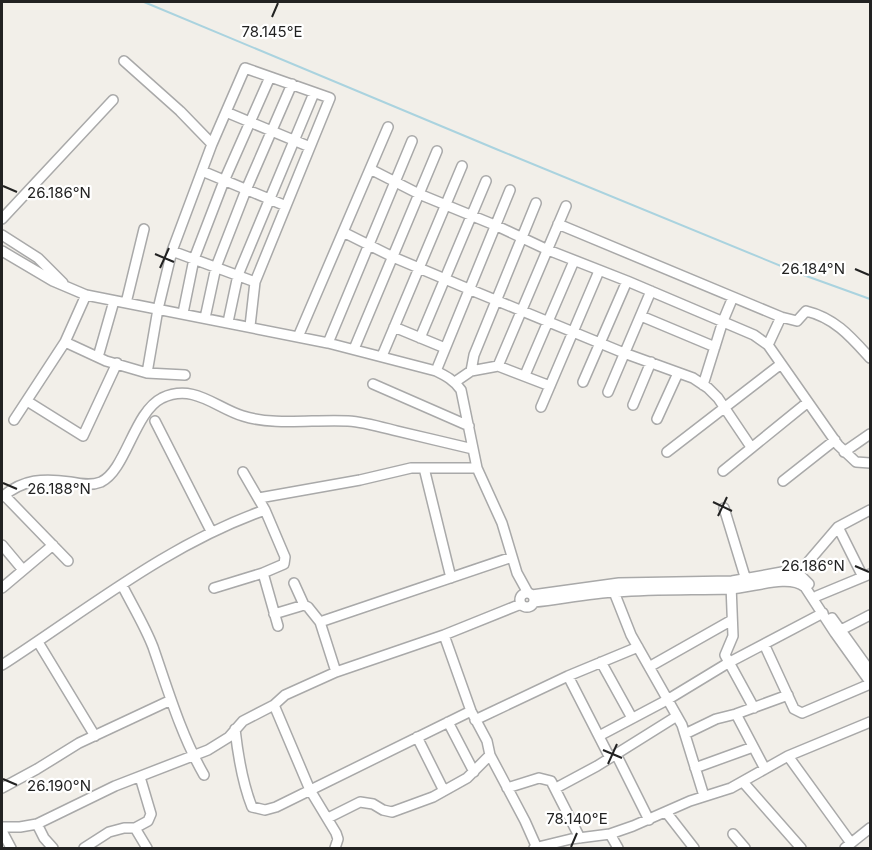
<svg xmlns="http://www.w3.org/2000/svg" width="872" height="850" viewBox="0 0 872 850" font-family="Inter,sans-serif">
<rect width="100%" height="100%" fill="#f2efe9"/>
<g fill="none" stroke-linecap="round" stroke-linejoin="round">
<path stroke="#aad3df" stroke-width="2" d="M144,2L496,149L798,273L870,299"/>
<defs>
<path id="minor" d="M124,61L180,111L212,144
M226,112L310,147
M370,169L419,194L497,226L548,250L627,281L754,335L768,345L838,445L856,462L870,463
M202,171L286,206
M2,219L113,100
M558,224L781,317L768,345
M343,232L393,257L471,290L624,353L693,378L708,388L718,398L751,447
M2,235L38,258L63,283
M2,251L53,281L86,295L328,343L436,371C446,376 454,380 461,390L477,468L502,523L517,573L528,593
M172,251L255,282
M126,303L144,229
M183,313L194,259L224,181L270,77
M641,316L715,347
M781,317L797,321L806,311C835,318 851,337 870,358
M205,318L216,267L246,190L292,84
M228,322L238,275L314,93
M394,327L445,348
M298,337L388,127
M420,338L486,181
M65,342L106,361L147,373L185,375
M328,343L412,141
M354,349L437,151
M382,356L462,166
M98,357L114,301
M498,366L550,386
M436,371L510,190
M471,371L474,355L536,203
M147,373L158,309L172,251L212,144L245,68L330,98L255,282L250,326
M525,375L574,261
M455,382L471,371L498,366L566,206
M583,382L627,281
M373,384L469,426
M703,385L723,321L733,297
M608,392L651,291
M27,401L83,436L117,363
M633,405L651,362
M541,407L599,271
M657,419L678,373
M14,420L65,342L86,295
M155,421L211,531
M667,452L781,364
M844,452L870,434
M424,468L451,578
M723,471L808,402
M783,481L835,440
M4,495L68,561
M2,497C23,479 44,478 70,482C80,484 91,486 101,482C126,470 134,412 162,398C194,383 216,408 243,416C274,426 315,419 348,421C364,422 381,427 397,431C422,437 448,443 473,449
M259,498L360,480L411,468H477
M724,508L746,580
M838,527L863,577
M2,545L23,570
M263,573L278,626
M797,575L838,527L870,510
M294,583L304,605
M122,585C132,605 145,626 153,647C168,690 181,735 204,775
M731,585L733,636L725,655L754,708
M2,588L53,545
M214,588L263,573L284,564L285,557L265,510L243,472
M614,592L631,635L682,725L704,796
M520 600a7 7 0 1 1 14 0a7 7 0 1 1-14 0Z
M532,595L619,583L732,581L782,572L801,576L809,584
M817,596L870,574
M534,602C562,599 590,593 617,592C654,589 691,590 729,589C750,589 788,573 805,587L835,633L870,682
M274,614L304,605L308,607L320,622
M832,618L870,671
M841,630L870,615
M444,635L471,711L487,741L490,755L525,821L537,848
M38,642L95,736
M764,644L794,709L802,713L870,684
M601,662L632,718
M2,665C87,610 168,544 265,510
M649,667L732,620
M336,672L320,622L512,557
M568,676L610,758
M736,714L765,769
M475,720L568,676L638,647
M448,722L474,772
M235,729C238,756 242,782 252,807L265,810L276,807L471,711
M685,734L716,719L736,714L788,695
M599,736L667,700L728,663L823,613
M417,737L444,791
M616,754L649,820
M788,756L851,843
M695,768L753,747
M743,782L801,848
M2,788L37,769L79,743L171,700
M507,788L539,778L551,781L580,838
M556,788L597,766L677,716
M666,812L694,848
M328,818L360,802L373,804L383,810L392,812L433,797L467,778L490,755
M37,824L44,838L53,848
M2,827H20L37,824L115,786L208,750L229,737L243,721L274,705
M135,828L147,848
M2,831L11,848
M610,834L618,848
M733,834L745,848
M84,848L109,832L124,828H135L148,821L151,814L140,777
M335,848L338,839L336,833L310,790L274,705L285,695L336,672L444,635L521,604
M534,848L571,839L610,834L633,826L690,801L731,788L788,756L870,722
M845,848L870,828"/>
</defs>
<use href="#minor" stroke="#a9a9a9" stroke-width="12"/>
<use href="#minor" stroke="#fff" stroke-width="9"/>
</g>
<path fill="none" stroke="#222" stroke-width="2" d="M272,17L278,3M3,186L17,192M155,254L174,262M160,268L169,248M855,269L869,275M3,483L17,489M713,502L732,511M718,516L727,497M855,566L869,572M603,750L622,758M608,764L617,744M3,779L17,785M571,847L577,833"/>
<g font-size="15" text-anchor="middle" fill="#222" stroke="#fff" stroke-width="4.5" stroke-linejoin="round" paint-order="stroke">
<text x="272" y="37">78.145°E</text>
<text x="59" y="198">26.186°N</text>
<text x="813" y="274">26.184°N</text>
<text x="59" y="494">26.188°N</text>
<text x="813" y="571">26.186°N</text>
<text x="59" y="791">26.190°N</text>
<text x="577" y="824">78.140°E</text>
</g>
<rect width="872" height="850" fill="none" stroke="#222222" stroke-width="6"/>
</svg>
